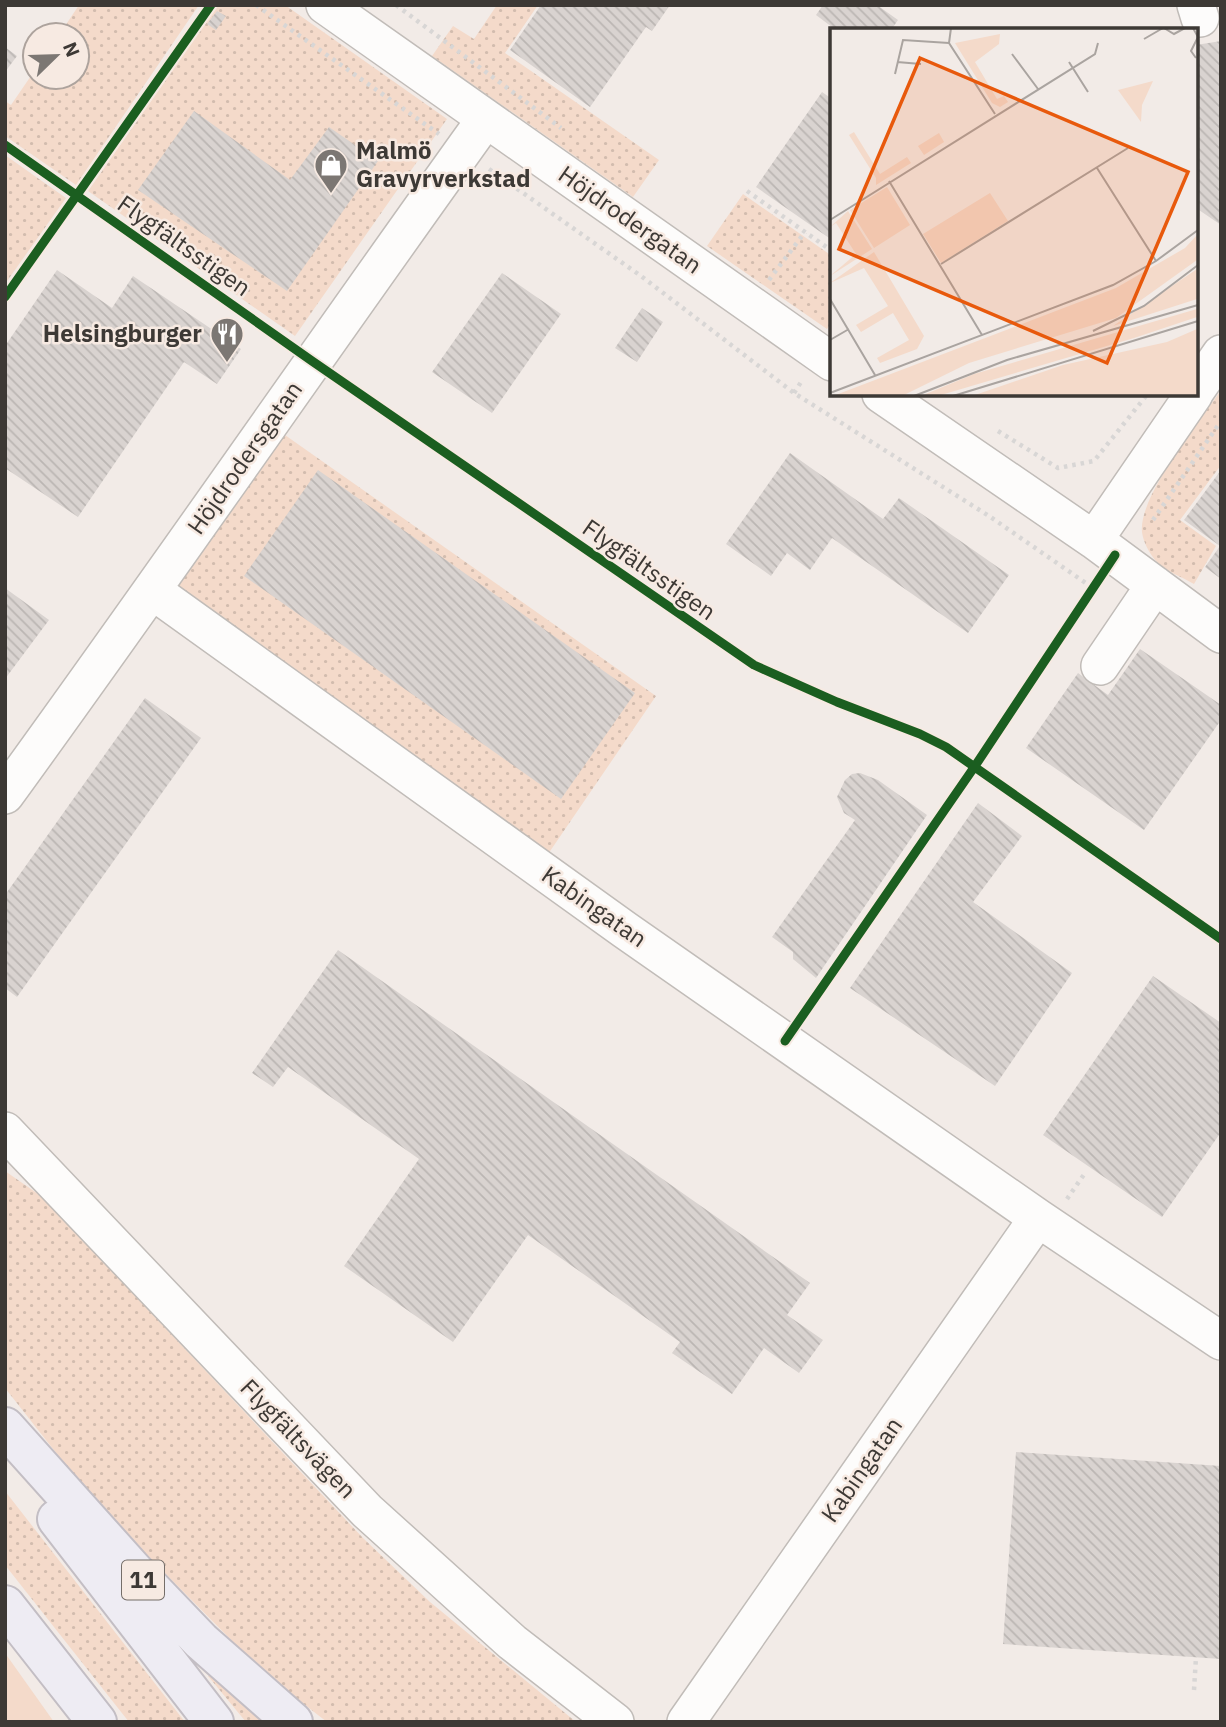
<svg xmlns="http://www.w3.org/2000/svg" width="1226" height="1727" viewBox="0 0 1226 1727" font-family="'IBM Plex Sans',sans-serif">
<defs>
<pattern id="grass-dots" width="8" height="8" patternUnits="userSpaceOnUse" patternTransform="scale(1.75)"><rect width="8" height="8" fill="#f4daca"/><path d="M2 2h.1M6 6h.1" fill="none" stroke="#d2bcae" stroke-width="1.8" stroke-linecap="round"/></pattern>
<pattern id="building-back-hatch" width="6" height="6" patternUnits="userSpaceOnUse" patternTransform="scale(1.75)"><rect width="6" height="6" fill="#d9d3d0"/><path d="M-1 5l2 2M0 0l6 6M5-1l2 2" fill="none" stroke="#bbb6b3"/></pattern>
</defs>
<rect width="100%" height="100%" fill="#f2ebe7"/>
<path fill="url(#grass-dots)" d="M79,5H199L76,185L5,136V101L11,105L35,70V77H77V35H59Z
M218,5H285L447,119L295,336L88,191Z
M497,5H538L505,53L659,160L633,197L432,56L453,26L474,39Z
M5,155L66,198L5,284Z
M743,194L832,256V322L827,329L707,246Z
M1221,390V465L1180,520L1216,546L1194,584C1182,577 1165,571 1156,561C1150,554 1143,542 1142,532C1138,497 1200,421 1221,390Z
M275,428L656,696L544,860L162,588Z
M5,1171L41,1196L363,1538L430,1602L576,1722H327L265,1674L135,1543L68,1468L5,1388Z
M5,1491L185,1722H129L5,1565Z
M216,1671L271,1722H246L208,1676Z"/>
<path fill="#f4daca" d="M5,1653L54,1722H5Z"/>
<path fill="url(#building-back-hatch)" d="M541,5H670L652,31L646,27L590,107L510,50Z
M823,5H877L898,20L891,30H836L816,15Z
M217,11L226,16L216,30L207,24Z
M1221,41L1220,91L1221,225L1196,208V45Z
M5,47L17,56L5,72Z
M822,92L832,99V240L756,187Z
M194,111L290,180L329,127L378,161L287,291L138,190Z
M57,270L112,308L133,276L241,349L217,384L184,362L78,517L5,468V346Z
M502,273L561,314L492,413L432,372Z
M642,308L663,322L637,362L615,348Z
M790,453L883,519L899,498L1009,575L968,633L832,538L810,570L787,553L771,576L726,544Z
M318,470L635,693L561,799L244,576Z
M1221,470V579L1205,567L1220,546L1184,520Z
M5,588L49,620L5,679Z
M1140,649L1221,705V720L1144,830L1026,748L1078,673L1108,695Z
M145,698L201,738L17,997L5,988V895Z
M860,773L878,780L927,815L816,978L793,959V952L772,937L855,820L844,813L837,797L845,780L852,774Z
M978,803L1022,836L973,902L1072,973L995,1086L850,988Z
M338,950L810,1283L787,1315L823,1340L799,1373L764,1348L732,1394L672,1353L680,1342L528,1235L453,1342L344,1266L419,1159L288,1067L273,1087L252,1073Z
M1153,976L1221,1023V1132L1162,1217L1043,1135Z
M1016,1452L1221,1466V1659L1003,1644Z"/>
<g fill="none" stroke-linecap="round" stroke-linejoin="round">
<defs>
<path id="minor" d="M325,5L832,362
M1196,5L1200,18
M1196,390L1221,354
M881,394L1094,540L1221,634
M1094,540L1194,394
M153,591L625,930L1038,1218L1221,1341
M1100,666L1155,585
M5,795C167,572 324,344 485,120
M5,1131L367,1511L512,1642L615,1722
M686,1722L1038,1218"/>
<path id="highway" d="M5,1427L134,1571L201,1641L293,1722
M57,1519L214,1722
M5,1605L97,1722"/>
</defs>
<use href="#minor" stroke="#c1bcb8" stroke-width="40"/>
<use href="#highway" stroke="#c3bec4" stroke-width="42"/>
<path stroke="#d8d6d5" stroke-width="4.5" stroke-dasharray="3.5 5" stroke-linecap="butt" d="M256,5L439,134
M396,5L561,128
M489,169L641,276L794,393L989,516L1093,588
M747,191L832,251
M769,280L805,232
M794,393L803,379
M998,431L1058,468L1094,461L1146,396
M1153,520L1221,421
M1067,1199L1085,1173
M1194,1690L1196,1657"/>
<use href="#minor" stroke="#fdfcfb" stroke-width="37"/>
<use href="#highway" stroke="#eeecf3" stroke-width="38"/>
<defs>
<path id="cycleway" d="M5,145L312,361L754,665L837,702L920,734L946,747L1221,939
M5,297L211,5
M785,1041L975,766L1115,555"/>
</defs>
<use href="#cycleway" stroke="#f7eae2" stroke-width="13"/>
<use href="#cycleway" stroke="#1b5e20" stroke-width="9"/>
</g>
<defs>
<symbol id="shop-pin" viewBox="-11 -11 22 30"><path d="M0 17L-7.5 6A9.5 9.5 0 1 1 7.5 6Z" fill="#7c7773" stroke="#f7eae2"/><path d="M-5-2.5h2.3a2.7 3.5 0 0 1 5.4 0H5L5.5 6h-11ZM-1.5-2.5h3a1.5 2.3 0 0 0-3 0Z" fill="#fff"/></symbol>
<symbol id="restaurant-pin" viewBox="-11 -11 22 30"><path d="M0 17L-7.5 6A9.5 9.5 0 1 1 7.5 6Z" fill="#7c7773" stroke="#f7eae2"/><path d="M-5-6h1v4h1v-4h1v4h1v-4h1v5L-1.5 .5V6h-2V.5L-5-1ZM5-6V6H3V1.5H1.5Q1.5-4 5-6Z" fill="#fff"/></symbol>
</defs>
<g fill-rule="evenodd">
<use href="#shop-pin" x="312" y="146" width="38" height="52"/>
<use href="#restaurant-pin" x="208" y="315" width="38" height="52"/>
</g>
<g text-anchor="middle" stroke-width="5" stroke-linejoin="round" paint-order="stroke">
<rect fill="#f7eae2" stroke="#756e69" stroke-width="2" x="122" y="1560.5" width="42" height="39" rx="5"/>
<g font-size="23" font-weight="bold" fill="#3d3935">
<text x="143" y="1588">11</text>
</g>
<g font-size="24" font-weight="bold" fill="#3d3935" stroke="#f7eae2" text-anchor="start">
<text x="356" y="159">Malmö<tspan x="356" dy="28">Gravyrverkstad</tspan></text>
<text x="202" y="342" text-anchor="end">Helsingburger</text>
</g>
<g font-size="24" fill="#3d3935" stroke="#f7eae2">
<text transform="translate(630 220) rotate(35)" y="8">Höjdrodergatan</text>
<text transform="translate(184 246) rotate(35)" y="8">Flygfältsstigen</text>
<text transform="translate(245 458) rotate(-55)" y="8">Höjdrodersgatan</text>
<text transform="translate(649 570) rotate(35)" y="8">Flygfältsstigen</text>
<text transform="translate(594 907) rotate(35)" y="8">Kabingatan</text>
<text transform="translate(298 1439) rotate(46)" y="8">Flygfältsvägen</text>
<text transform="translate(862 1470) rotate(-55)" y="8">Kabingatan</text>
</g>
</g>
<g transform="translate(830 28)">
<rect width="368" height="368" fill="#f2ebe7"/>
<path d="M170,6L169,16L145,34L167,71L174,68L178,74L170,79L162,75L125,15ZM24,104L50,146L77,129L81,135L46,157V150L19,107ZM109,105L114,114L94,127L88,118ZM57,159L80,197L44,220L20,182ZM160,165L178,193L111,235L93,206ZM18,183L42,221L0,248L26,226L6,195L0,199ZM367,207V232L286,290L139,335L74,367L3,368L286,260L355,220ZM44,224L94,308L87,321L50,335L47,330L79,312L63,285L31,304L26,297L58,278L34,240L0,255ZM367,241V271L283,298ZM367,281V289L304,310L111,367L91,368L144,346Z" fill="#f4daca"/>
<path d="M323,53L312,77L311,94L288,62ZM367,301V367L142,368L233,337L337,314Z" fill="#f4daca"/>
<path fill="none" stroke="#aaa4a0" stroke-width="2" d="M121,0L119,15L165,86M334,0L344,6L355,0M363,0L368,9L361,23L366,30M314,11L333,0M182,26L208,61M67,34L91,36M239,34L258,64M65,46L73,12L119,15M267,140L326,233M59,153L152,307M0,192L265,26L268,15M111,236L298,120M0,271L45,347M263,303L314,278L368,237M0,312L19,301M0,365L283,257L326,233L368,202M84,368L177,332L368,277M123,368L368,293"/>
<path fill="#e8590c" fill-opacity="0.15" stroke="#e8590c" stroke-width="3.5" d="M90,30L358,144L277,335L9,221Z"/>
<rect width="368" height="368" fill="none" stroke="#3d3935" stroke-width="3.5"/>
</g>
<rect width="1226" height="1727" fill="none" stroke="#3d3935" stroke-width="14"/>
<g transform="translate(56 56) rotate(67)"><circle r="33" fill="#f7eae2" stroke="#ada39d" stroke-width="2"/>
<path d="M0-5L12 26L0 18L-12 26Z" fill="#7c7773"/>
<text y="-10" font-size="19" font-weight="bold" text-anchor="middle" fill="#3d3935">N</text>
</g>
</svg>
